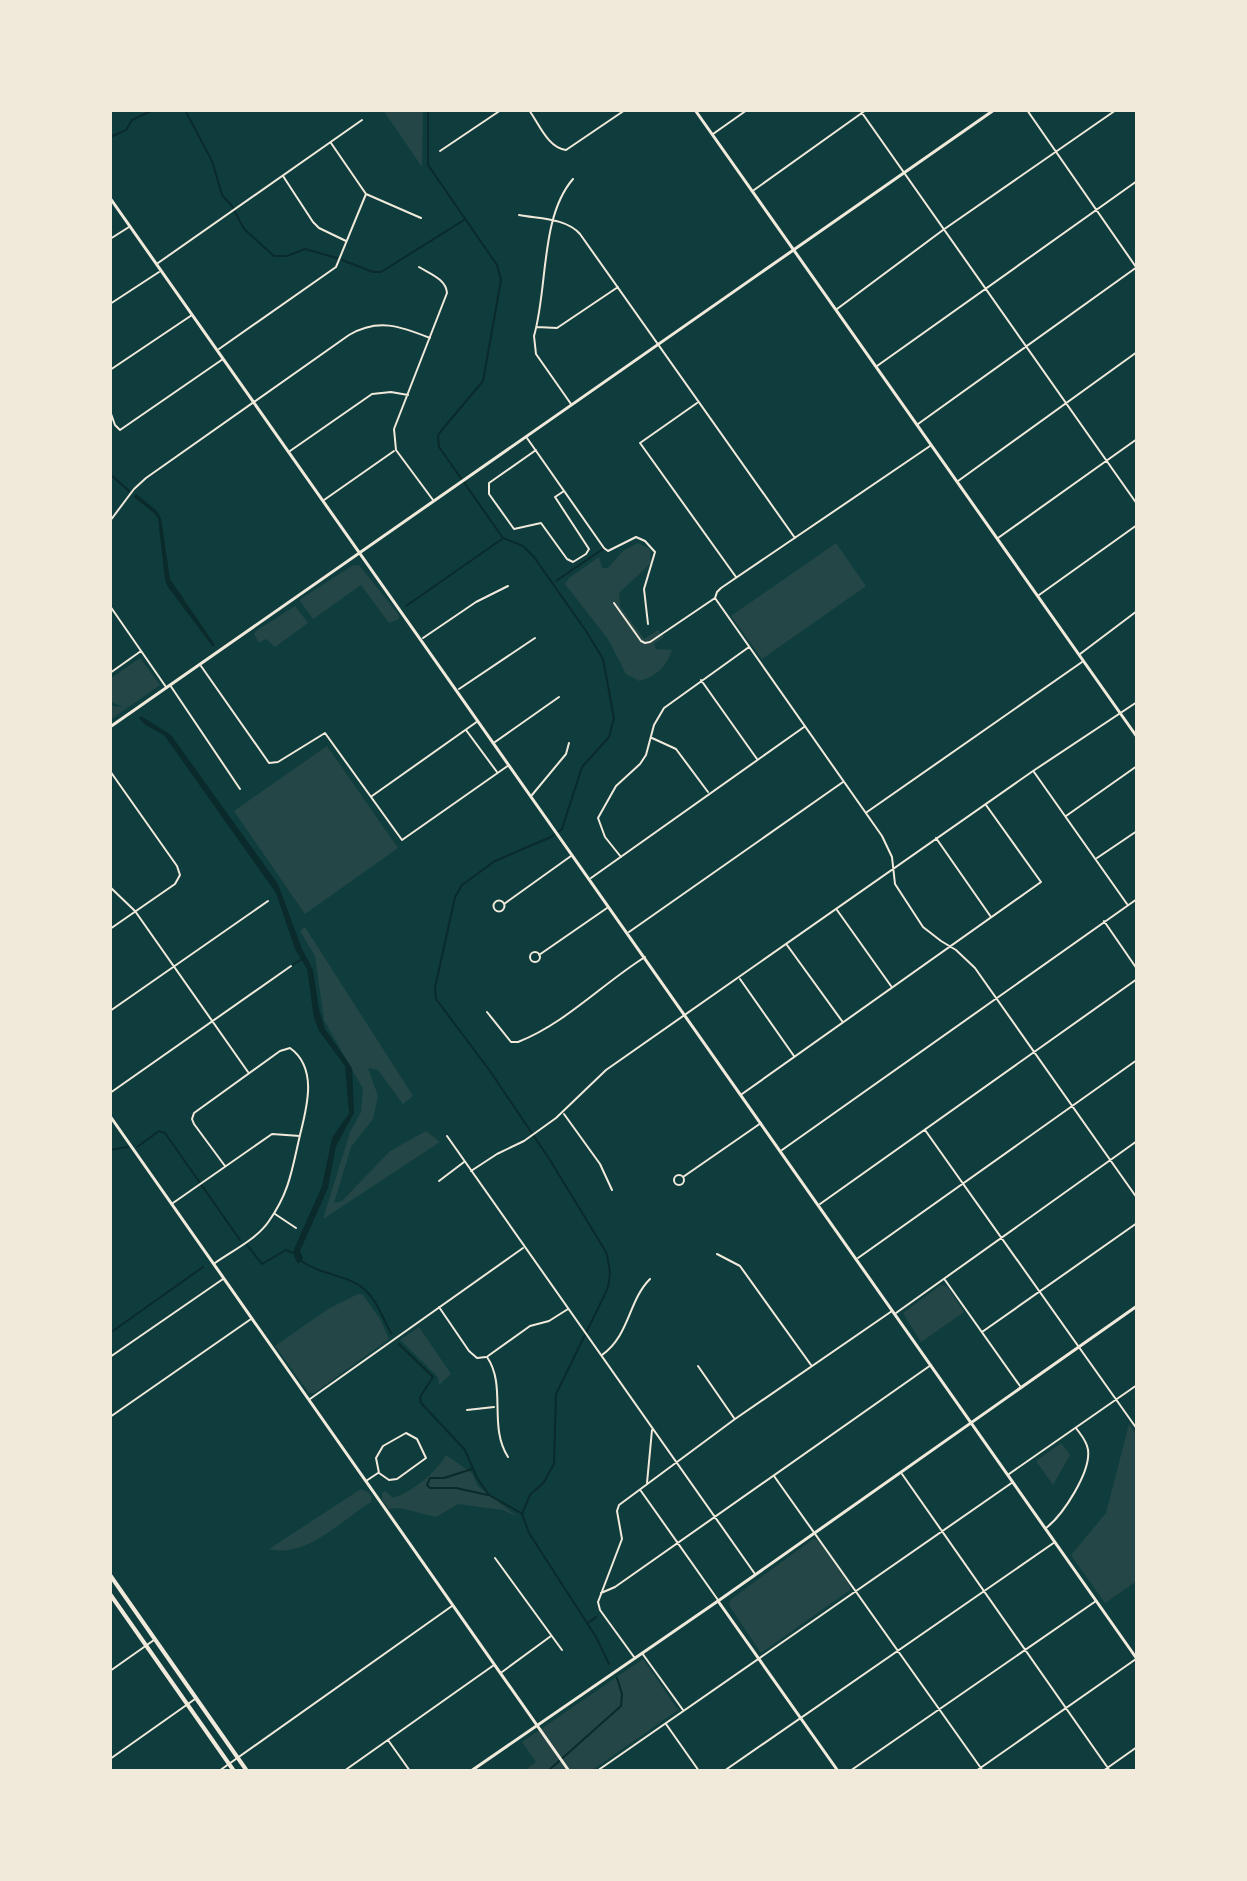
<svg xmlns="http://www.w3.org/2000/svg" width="1247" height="1881" viewBox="0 0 1247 1881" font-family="'Nunito Sans',sans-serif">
<rect width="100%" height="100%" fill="#0f3d3e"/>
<path fill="#244646" d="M383,110H423L422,167Z
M638,543L650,549L651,563L619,593L620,606L644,639L658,630L664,637L654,644L656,649L672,650C666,667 657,676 639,681L626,674L608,639L565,584L569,578L599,557L602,568H608L623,551Z
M836,543L866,586L762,659L731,616Z
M359,565L399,615V619L389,623L361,585L313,619L300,601L302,598L352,566Z
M295,606L308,623L275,647L266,639L259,643L254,634L256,631Z
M140,658L160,685L110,720V706L123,707L110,701V679Z
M327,746L398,848L305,914L234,811Z
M305,927L413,1096L403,1104L378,1070L368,1068L378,1096L373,1119L351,1147L334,1203L342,1201L390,1151L426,1131L440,1142L323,1219L350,1132L361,1112L363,1089L324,1020L315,956L300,931Z
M941,1285L947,1286L964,1312L921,1342L903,1313Z
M358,1294L363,1295L380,1319L389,1339L314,1393H309L275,1346L328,1309Z
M419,1327L451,1374L439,1385L438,1377L400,1340Z
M1129,1424L1137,1435V1581L1105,1603L1071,1555L1106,1513Z
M1061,1443L1070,1455L1053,1485L1036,1461Z
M446,1455L472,1473L478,1486L518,1517L503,1510L458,1504L436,1517L400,1508L389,1509L382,1500V1493L385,1491L393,1498C413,1491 436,1473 446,1455Z
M361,1489L368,1492L372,1497L371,1502C342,1520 305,1559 269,1549Z
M813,1539L818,1540L850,1586V1590L761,1653L729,1605L730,1600Z
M643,1659L678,1710L591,1771H524L536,1762L522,1742Z"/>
<path fill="#0a2a2b" d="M136,494L156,510L161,518L170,579L215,645L213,647L168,587L165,580L158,518L154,513L134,497Z
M141,716L171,735L278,884L302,949L313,970L319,1009L325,1029L352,1068L354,1113L336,1146L328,1188L300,1251L303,1258L298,1264L294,1256V1249L322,1186L332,1138L349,1113L345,1066L319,1031L314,1018L307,969L295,949L276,893L164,735L145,725L139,718Z"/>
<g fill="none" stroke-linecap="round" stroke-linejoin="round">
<path stroke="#0a2a2b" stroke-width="2" d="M185,110L212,161L222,195L232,206L244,229L274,256H287L305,249L337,258
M428,110V165L497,265L501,280L483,381L441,431L438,436L439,447L503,538L523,546L534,557L586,631L603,659L614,718L609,737L582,767L562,829L551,837L495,861L462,885L455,897L435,988L436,999L490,1071L550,1160L606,1252C610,1267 612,1277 606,1292L556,1394L554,1464L544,1482L530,1495L522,1514L529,1533L596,1637L609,1664
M110,137L126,130L132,120L153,110
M342,260L373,272H381L464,220
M110,474L129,491
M556,581L603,549
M406,606L502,539
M292,965L304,958
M137,1147L159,1131L165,1133L240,1240
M110,1150L128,1147
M247,1245L262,1264L286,1250L294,1253
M300,1260C319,1275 347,1274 364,1289C377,1300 383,1319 391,1333
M110,1333L203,1267
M399,1344L433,1377L420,1397L421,1403L465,1450L477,1478L489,1495L521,1513
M472,1469L444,1478H430L427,1485L430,1488H456L488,1495
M588,1623L596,1617
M548,1771L621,1706L622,1694L617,1678"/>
<path stroke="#f1e9da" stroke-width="2" d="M529,110C539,124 548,148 566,150L625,110
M860,110L1137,504
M1027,110L1136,267
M713,134L747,110
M331,143L366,194L421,218
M440,151L501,110
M283,176L313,222L319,228L346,241
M754,190L866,110
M519,215C540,219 566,218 580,234L795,538
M110,239L129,227
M158,263L362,120
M419,267C430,274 446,279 447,293L394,429L396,450L433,500
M110,304L159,272
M837,309L943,230L1116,110
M537,327L557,328L618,287
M219,349L336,267L366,194
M877,366L1137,181
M110,370L192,315
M697,403L640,443L736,577
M571,404L536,354L534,336C548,288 540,217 573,179
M110,411L115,425L120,430L223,359
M918,424L1137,267
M527,438L604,548L608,551L636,537L645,541L655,552L644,589L648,624
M536,450L489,483V494L514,529L541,523L567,559L573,562L586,554L589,549L555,497L564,491
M290,451L372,394L391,392L408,395
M958,481L1137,352
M324,500L394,451
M110,521L134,489L146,478L349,335C378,318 400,326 430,338
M998,538L1137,439
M1039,595L1137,525
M715,598L882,836L892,857L895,884L923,927L941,941L956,950L975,968L1137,1198
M614,603L641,641L645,643L650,642L715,598L717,592L721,588L930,446
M110,606L166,687
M423,638L476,602L508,586
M1080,654L1137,611
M201,666L269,763L278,762L325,733L402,840L509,765
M110,673L141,651
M701,680L757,759
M170,685L240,789
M459,689L535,638
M466,730L497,772
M652,738L676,749L708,792
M495,742L559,697
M110,771L177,866L180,875L175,884L110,929
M1034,772L1127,904
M532,795L566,754L569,743
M372,796L478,721
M867,812L1082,662
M1066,816L1137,766
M936,838L991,917
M621,857L605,837L598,818L616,786L640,764L646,755L654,725L664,708L749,647
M1097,858L1137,831
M591,878L804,727
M110,887L135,911L248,1072
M493.5 906a5.5 5.5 0 1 1 11 0a5.5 5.5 0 1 1-11 0Z
M504,904L571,856
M837,910L891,986
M1104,921L1137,969
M629,932L843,782
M787,945L842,1021
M530 957a5 5 0 1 1 10 0a5 5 0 1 1-10 0Z
M539,955L607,908
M740,979L794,1056
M110,1011L268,901
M487,1012L511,1042H518C566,1023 602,984 645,957
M110,1093L291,966
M742,1094L1041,882L986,805
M564,1114L600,1164L612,1190
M925,1130L1137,1429
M447,1136L755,1574
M782,1150L1137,899
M471,1171L497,1154L524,1141L556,1118L606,1070L1033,771L1137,702
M674 1180a5 5 0 1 1 10 0a5 5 0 1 1-10 0Z
M683,1177L761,1123
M439,1181L464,1162
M173,1203L272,1134L300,1136
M820,1204L1137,979
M275,1214L296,1228
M717,1254L740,1266L811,1365
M858,1258L1137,1060
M215,1263C232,1251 257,1239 269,1221C290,1191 292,1169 300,1135C307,1107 318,1068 290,1048L280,1051L194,1113L192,1119L194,1124L225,1166
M945,1280L1020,1386
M439,1307L469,1351L477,1358L486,1357
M896,1313L1137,1141
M982,1332L1137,1223
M602,1355C630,1335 628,1301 650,1279
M488,1356L530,1326L549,1321L568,1309
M110,1357L223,1279
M487,1357C507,1386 488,1426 508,1457
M698,1366L734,1418
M310,1399L523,1248
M467,1410L494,1407
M110,1417L251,1319
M406,1433L417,1439L426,1458L397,1479L389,1480L379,1473L376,1458L383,1446Z
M902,1474L1110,1771
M1009,1474L1137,1385
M774,1476L983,1771
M366,1481L378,1473
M647,1483L652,1430
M641,1491L718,1600
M1046,1528C1063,1515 1091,1472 1088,1450C1087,1441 1081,1435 1076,1428
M495,1558L562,1650
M601,1593L615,1587L931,1365
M642,1653L683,1710
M634,1657L600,1610L598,1602L622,1539L617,1511L619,1505L735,1419L892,1311
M110,1671L154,1640
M502,1672L551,1636
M666,1724L699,1771
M388,1740L410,1771
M110,1759L195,1699
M219,1771L452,1606
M344,1771L494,1665
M597,1771L1013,1482
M724,1771L1055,1542
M850,1771L1096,1601
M976,1771L1136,1659
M1103,1771L1137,1747"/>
<path stroke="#f1e9da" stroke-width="3" d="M110,1116L569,1771
M718,1601L838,1771"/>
<path stroke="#f1e9da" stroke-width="3" d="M695,110L1137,737
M110,198L1137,1659
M110,727L994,110
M471,1771L718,1601L1137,1306"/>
<path stroke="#f1e9da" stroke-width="4" d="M110,1575L247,1771
M110,1594L234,1771"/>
</g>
<rect width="1247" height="1881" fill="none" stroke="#f1e9da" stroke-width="224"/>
</svg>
